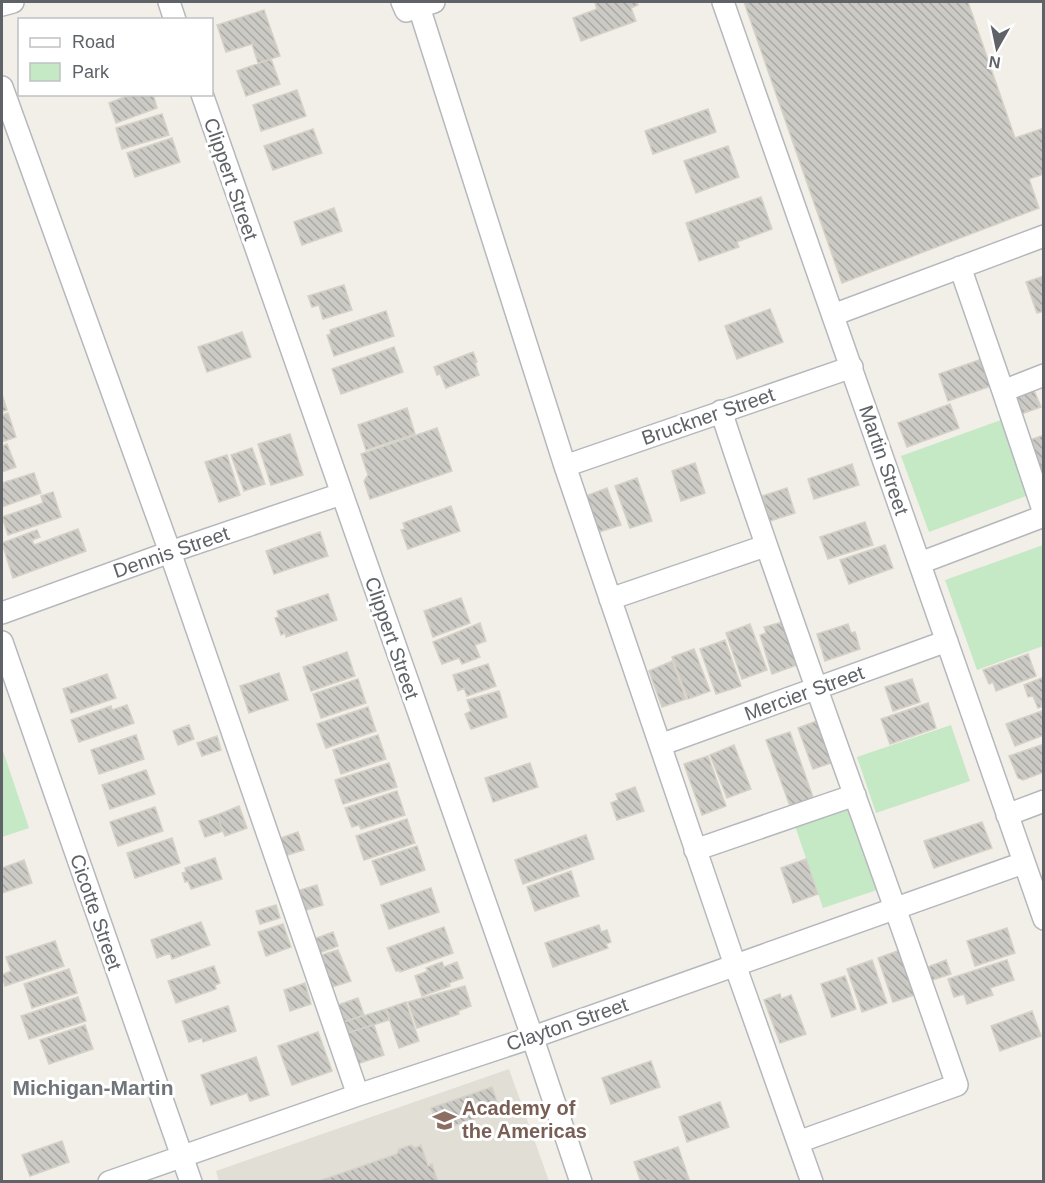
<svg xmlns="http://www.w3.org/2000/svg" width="1045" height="1183" viewBox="0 0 1045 1183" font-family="Helvetica,sans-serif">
<defs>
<pattern id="building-back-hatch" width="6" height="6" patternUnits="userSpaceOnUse" patternTransform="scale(1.5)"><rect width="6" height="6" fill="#cccac5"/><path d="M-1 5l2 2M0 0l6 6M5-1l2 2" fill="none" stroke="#a9a8a4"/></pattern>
</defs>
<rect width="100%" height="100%" fill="#f1efe8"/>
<path fill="#e1ded6" d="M509,1069L549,1181L219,1182L216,1171Z"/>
<path fill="#c5e8c5" d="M1001,420L1029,495L929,532L901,456Z
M1043,545V646L977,670L945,580Z
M951,725L970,781L876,813L857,757Z
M2,748L29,828L2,837Z
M851,804L880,889L823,908L794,823Z"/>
<path fill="url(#building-back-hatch)" stroke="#d6d1c6" stroke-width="1.5" d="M599,2H636L638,5L631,8L636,21L581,41L573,18L597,9L595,3Z
M744,2H968L1015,138L1044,128V174L1029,179L1039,208L842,283Z
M264,10L280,56L258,63L252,44L226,52L217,25Z
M271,59L280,84L246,96L237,71Z
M297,90L306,116L261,131L253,105Z
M132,94H153L157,108L116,123L109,103Z
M708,109L716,132L653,154L645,131Z
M162,114L169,135L122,149L116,128Z
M313,129L322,153L273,170L264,146Z
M172,138L180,162L135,177L127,153Z
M728,146L739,177L696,193L684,161Z
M761,197L772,229L737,242L739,247L699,261L686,223Z
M334,208L342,231L302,245L294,222Z
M1044,276V311L1037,313L1026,282Z
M344,285L352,310L323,319L319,305L312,307L308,296Z
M770,309L783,342L737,359L725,326Z
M386,311L394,336L334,356L327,335L331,334L330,330Z
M242,332L251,357L207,372L198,347Z
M394,347L403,372L341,394L332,369Z
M473,352L477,362L475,363L479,375L446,388L440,374L437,375L434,367Z
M982,359L991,386L948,401L939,374Z
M1033,388L1041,407L1021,414L1014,395Z
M2,394L7,410L2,412Z
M950,404L959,428L907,447L898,423Z
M407,408L415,434L366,450L358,425Z
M8,413L16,437L2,442V415Z
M437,428L452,471L370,499L364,481L368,475L361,454Z
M290,434L303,475L271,485L258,444Z
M1044,435V477L1030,440Z
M7,444L16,467L2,472V446Z
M252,448L265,484L244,491L231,455Z
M227,455L240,495L219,502L205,462Z
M695,463L705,493L681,501L672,471Z
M852,464L859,485L814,499L808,479Z
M34,473L41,493L2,507V483Z
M637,478L652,521L630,528L615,486Z
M607,488L621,525L599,532L586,496Z
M787,488L795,513L770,521L762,496Z
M53,492L61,517L8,535L2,517L43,503L41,496Z
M451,506L460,531L408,549L401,530L405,529L403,523Z
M865,522L873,545L828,559L820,537Z
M78,529L86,551L13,578L2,543L37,530L40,537L32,540L34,545Z
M320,532L328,556L274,574L266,551Z
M885,545L893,568L849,584L840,560Z
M328,594L337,620L286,637L285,633L281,635L275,618L279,617L277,611Z
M461,598L470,623L433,637L424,611Z
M783,622L797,665L772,674L760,635L766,633L764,627Z
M480,623L486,641L475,645L480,657L462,664L459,658L442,664L433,642Z
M750,624L767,670L742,679L726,633Z
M848,624L851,633L855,632L860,649L825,661L817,634Z
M725,640L741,686L716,694L700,649Z
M694,649L710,691L688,699L672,657Z
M347,652L355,676L311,691L303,667Z
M1028,654L1036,676L996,691L993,682L989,684L983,670Z
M672,661L686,699L662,707L649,671Z
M488,664L496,686L467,696L464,688L458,691L453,675Z
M279,673L288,700L249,713L240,686Z
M107,674L116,698L71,713L63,689Z
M1044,677V706L1038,708L1033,696L1028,697L1024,685Z
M358,679L366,703L321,718L313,694Z
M912,679L920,702L893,711L885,687Z
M499,691L507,717L471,729L465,714L471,711L467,700Z
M928,703L936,728L890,744L881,719Z
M127,705L134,723L79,742L71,720L111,706L112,710Z
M368,707L376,731L326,748L317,724Z
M1044,710V735L1015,746L1006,724Z
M822,719L837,761L813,769L798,728Z
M189,725L194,739L178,745L173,731Z
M790,732L814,800L791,809L766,740Z
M136,735L144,759L99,774L91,750Z
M378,735L386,759L341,774L333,750Z
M217,736L221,750L202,756L197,743Z
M1044,744V772L1023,780L1018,778L1009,756Z
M734,745L751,789L727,798L710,755Z
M708,756L726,806L702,815L684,764Z
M389,763L397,787L343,804L335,780Z
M530,763L538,787L493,802L485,778Z
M146,770L155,794L110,809L102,785Z
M635,787L644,811L617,820L611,803L618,800L616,794Z
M397,791L405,815L361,829L359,825L352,827L345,808Z
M239,806L247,828L225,836L217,815Z
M155,807L163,831L118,846L110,822Z
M217,815L223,831L205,837L199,821Z
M407,819L415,843L364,860L356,836Z
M982,822L992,848L934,868L924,841Z
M298,832L304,850L284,856L278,839Z
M586,835L594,859L523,884L515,860Z
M172,838L180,863L135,878L127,853Z
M417,846L425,870L381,885L372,861Z
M215,858L222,879L191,889L188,881L185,882L182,873L186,872L185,868Z
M806,859L818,894L793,903L781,868Z
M24,860L32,883L2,893V868Z
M571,871L579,896L535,911L527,887Z
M317,885L323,905L303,911L297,891Z
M431,888L439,912L389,929L381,905Z
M276,905L280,918L260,924L256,911Z
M201,922L210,945L172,959L170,953L157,958L151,940Z
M283,924L291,947L266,956L258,932Z
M599,925L601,932L607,930L611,942L606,944L608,948L553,967L545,943Z
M444,927L453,953L400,972V970L396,971L387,948Z
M1007,928L1015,953L975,966L967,941Z
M333,932L338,946L319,953L314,939Z
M55,941L64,966L5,986L2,975L11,971L6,957Z
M903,949L918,994L893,1002L878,958Z
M338,950L351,981L329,988L318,956Z
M872,960L887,1003L862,1012L847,969Z
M946,960L951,974L932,980L928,967Z
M1007,960L1014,980L990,988L993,995L967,1004L964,994L954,997L948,979Z
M442,962L444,967L457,962L463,978L449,983L450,986L422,996L415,976L428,971L426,968Z
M214,966L220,983L215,985L216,989L176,1003L168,981Z
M69,969L77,993L32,1008L24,984Z
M845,976L856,1009L832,1017L821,984Z
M305,983L311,1004L290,1011L284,990Z
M465,986L471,1006L458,1011L459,1014L417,1028L408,1002Z
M780,994L781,999L791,995L806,1034L780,1043L764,1000Z
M78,997L86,1021L29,1039L21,1016Z
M358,998L364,1015L340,1023L335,1006Z
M406,1002L419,1041L399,1048L386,1009Z
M228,1006L236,1031L203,1042L202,1038L189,1042L182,1021Z
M386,1009L389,1020L344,1034L340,1023Z
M1032,1011L1041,1036L1000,1051L991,1026Z
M85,1025L93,1049L49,1064L40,1040Z
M374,1025L384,1055L354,1065L344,1034Z
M318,1032L332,1071L292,1085L278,1046Z
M256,1057L269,1095L250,1101L247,1093L211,1105L201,1075Z
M651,1061L660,1087L611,1104L602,1078Z
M492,1087L500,1110L439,1131L431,1108Z
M720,1102L729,1127L687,1142L679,1117Z
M62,1141L69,1162L30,1176L22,1155Z
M411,1145L415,1148L421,1145L428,1166L432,1164L438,1182H316L397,1154L399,1149Z
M678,1147L690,1182H668V1180L641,1182L634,1162Z"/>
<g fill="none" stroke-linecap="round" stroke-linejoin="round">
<defs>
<path id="minor" d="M169,2L175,20
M402,2L406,11L434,2
M723,2L1044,919
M2,5L13,2
M419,7L565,466L735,965L812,1182
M2,87L170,552L358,1095
M202,94L532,1036L581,1182
M960,267L1003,391L1044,513
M833,315L1044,236
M1003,391L1044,375
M721,411C795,637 880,860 957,1085L798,1142
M565,466L852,367
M920,563L1044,516
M610,599L765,546
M2,613L170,552L341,494
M2,642L191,1182
M660,745L947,641
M1007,815L1044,801
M695,850L855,795
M109,1182L358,1095L539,1035L1023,863"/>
</defs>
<use href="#minor" stroke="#b5b8bc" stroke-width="24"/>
<use href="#minor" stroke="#fff" stroke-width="21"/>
</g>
<defs>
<symbol id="school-bare" viewBox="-9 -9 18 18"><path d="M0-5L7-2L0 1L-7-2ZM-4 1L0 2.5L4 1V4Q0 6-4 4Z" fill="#8d6e63" stroke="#fff" stroke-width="2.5" paint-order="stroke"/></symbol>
</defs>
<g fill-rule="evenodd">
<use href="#school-bare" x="428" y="1104" width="33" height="33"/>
</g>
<g text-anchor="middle" stroke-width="6" stroke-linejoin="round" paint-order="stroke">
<g font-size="20" fill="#5f6368" stroke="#fff">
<text transform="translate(231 179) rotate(71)" y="7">Clippert Street</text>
<text transform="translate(708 416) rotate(-19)" y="7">Bruckner Street</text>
<text transform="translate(884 460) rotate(71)" y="7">Martin Street</text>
<text transform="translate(171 552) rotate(-19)" y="7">Dennis Street</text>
<text transform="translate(392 638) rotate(71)" y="7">Clippert Street</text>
<text transform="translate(804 693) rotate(-20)" y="7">Mercier Street</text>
<text transform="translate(96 912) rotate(71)" y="7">Cicotte Street</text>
<text transform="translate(567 1024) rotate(-19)" y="7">Clayton Street</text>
</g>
<g font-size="20" font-weight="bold" fill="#785e54" stroke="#fff" text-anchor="start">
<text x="462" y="1115">Academy of<tspan x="462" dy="23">the Americas</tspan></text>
</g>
<g font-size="21" font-weight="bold" fill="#70757a" stroke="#fff">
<text x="93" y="1095">Michigan-Martin</text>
</g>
</g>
<rect width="1045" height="1183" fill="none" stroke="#5f6368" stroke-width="6"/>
<rect x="18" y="18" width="195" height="78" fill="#ffffff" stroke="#bfc1c3" stroke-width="1.5"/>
<rect x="30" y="38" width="30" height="9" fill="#ffffff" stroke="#bfc1c3" stroke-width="1.5"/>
<text x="72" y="48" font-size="18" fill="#5f6368">Road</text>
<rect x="30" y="63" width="30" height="18" fill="#c5e8c5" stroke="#bfc1c3" stroke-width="1.5"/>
<text x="72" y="78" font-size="18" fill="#5f6368">Park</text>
<g transform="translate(997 48) rotate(189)" stroke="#ffffff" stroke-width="4.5" paint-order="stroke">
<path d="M0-4.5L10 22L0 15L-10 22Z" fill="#5f6368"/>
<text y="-9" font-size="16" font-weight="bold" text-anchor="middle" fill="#5f6368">N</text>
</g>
</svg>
